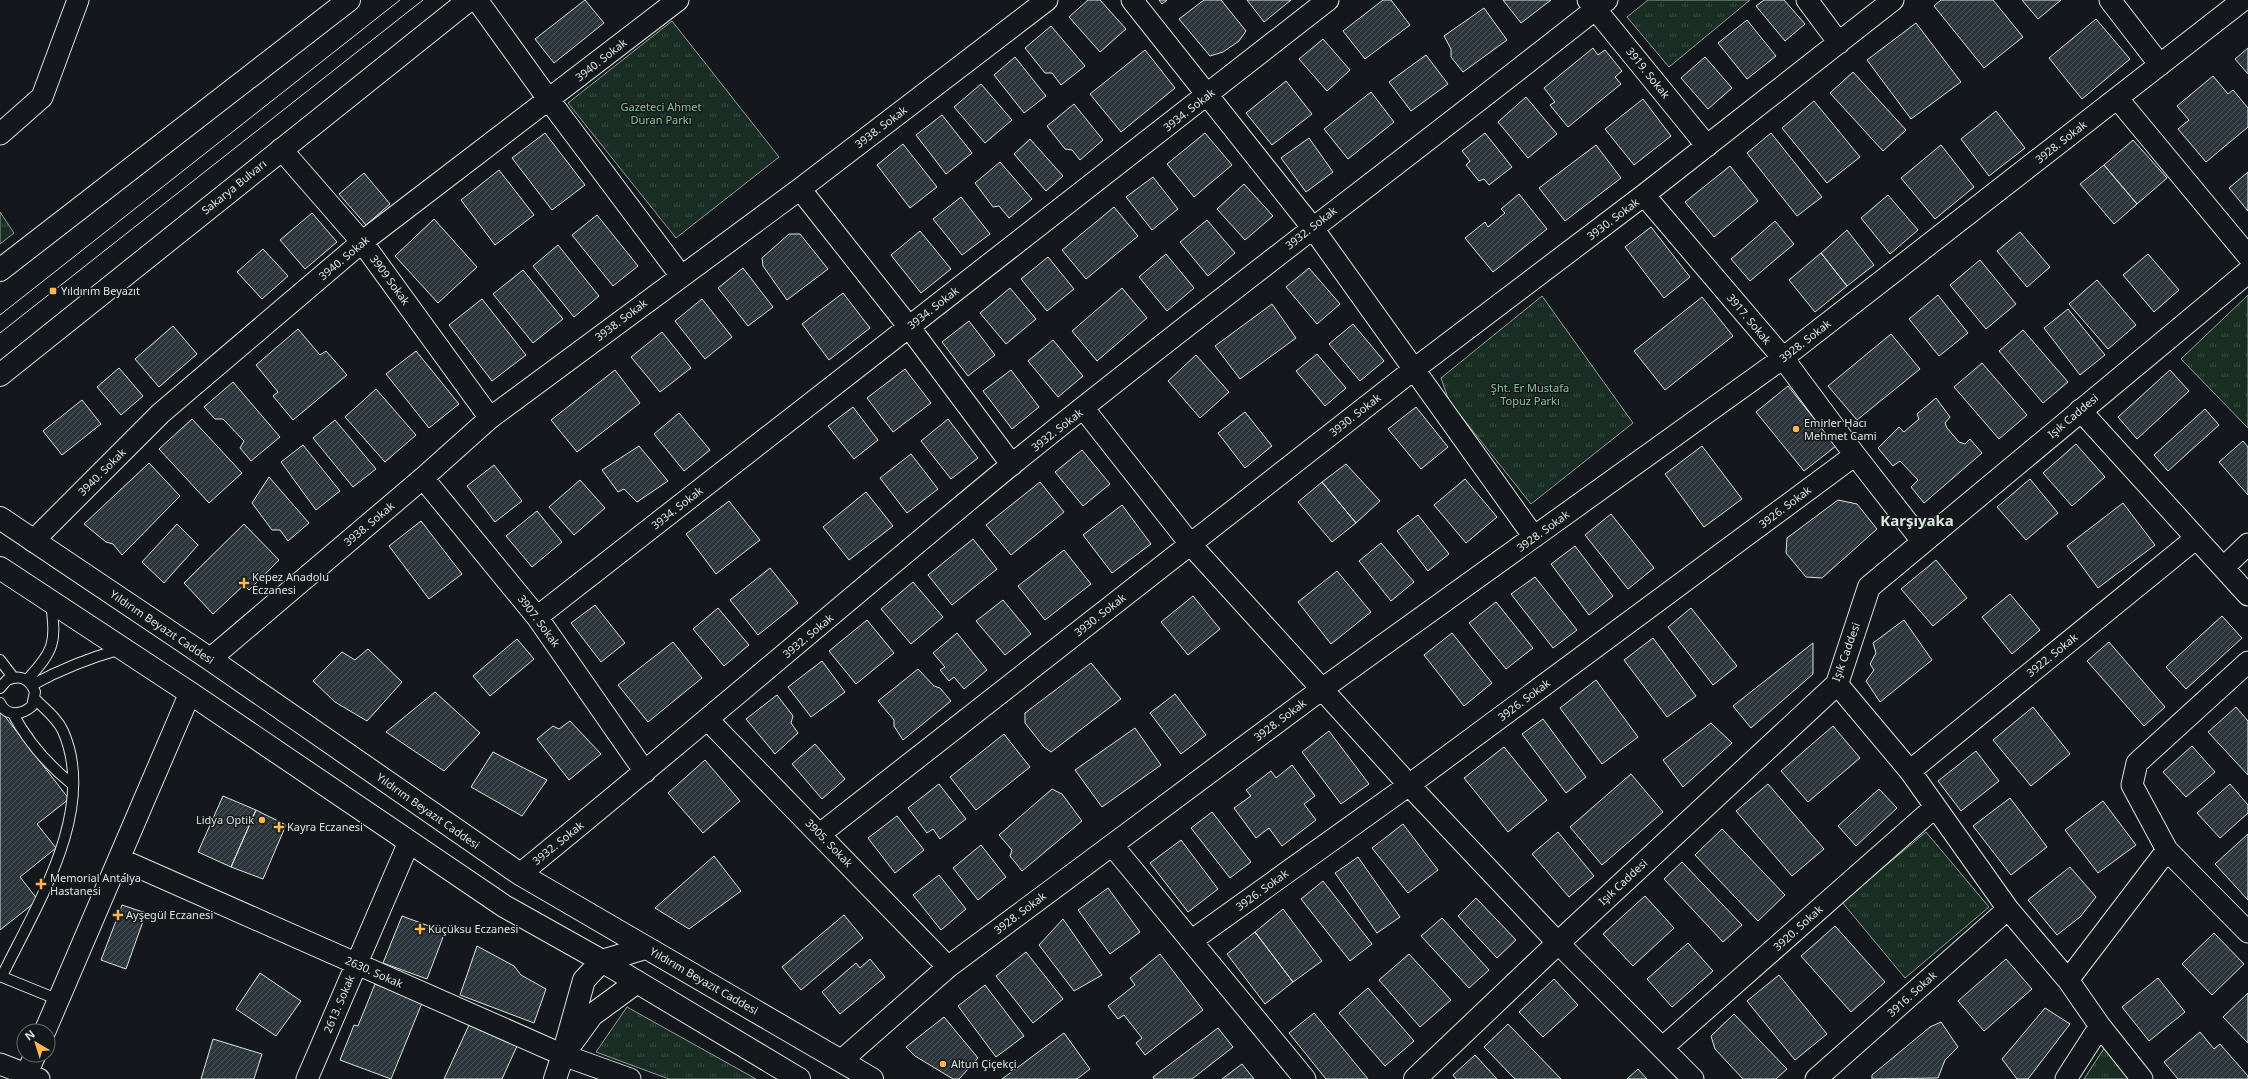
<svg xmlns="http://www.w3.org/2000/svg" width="2248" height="1079" viewBox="0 0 2248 1079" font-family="'Noto Sans',sans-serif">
<defs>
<pattern id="park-tufts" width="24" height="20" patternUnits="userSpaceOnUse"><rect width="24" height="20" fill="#1a2d24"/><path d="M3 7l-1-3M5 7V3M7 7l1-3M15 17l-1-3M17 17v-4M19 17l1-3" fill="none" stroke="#3b4b43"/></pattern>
<pattern id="building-hatch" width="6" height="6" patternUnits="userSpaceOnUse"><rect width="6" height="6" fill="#2c363c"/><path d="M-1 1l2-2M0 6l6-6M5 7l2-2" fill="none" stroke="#4a5358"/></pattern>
</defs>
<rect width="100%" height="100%" fill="#14181c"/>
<path fill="url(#park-tufts)" stroke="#939e99" d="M1648,0H1750L1669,67L1627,17Z
M672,21L779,157L676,238L568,103Z
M0,212L14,233L0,244Z
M2248,295V428L2181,359Z
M1542,296L1633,423L1531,504L1449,401L1441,378Z
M1926,832L1989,907L1905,978L1842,902Z
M627,1007L756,1079H669L596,1052Z
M2105,1047L2130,1079H2084Z"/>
<path fill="url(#building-hatch)" stroke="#d8e6dc" d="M585,0L604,23L554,63L535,39Z
M1088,0H1100L1126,29L1100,52L1069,17Z
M1159,0H1167L1162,4Z
M1204,0H1221L1246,31L1239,41L1223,52L1210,56L1179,19Z
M1247,0H1291L1264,22Z
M1383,0H1391L1410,25L1365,59L1343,31Z
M1503,0H1551L1521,23Z
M1764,0H1784L1805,24L1785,41L1756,6Z
M1941,0H1993L2023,37L1984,68L1934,6Z
M2022,0H2061L2038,19Z
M1484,8L1507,40L1463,72L1451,57V49L1444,36Z
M2096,19L2130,59L2082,99L2049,58Z
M1747,20L1776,56L1747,79L1718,43Z
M1916,23L1961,82L1911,119L1867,60Z
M1051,26L1085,66L1061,85L1052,73H1045L1025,48Z
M1323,39L1350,70L1327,91L1299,59Z
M1593,48L1598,55L1605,50L1622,71L1615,77L1621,84L1568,127L1550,105L1555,102L1544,88Z
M2248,48V74L2235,59Z
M1145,50L1175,88L1121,132L1090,94Z
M1426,55L1448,84L1411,111L1389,82Z
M1015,57L1046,96L1024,113L994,75Z
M1705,57L1732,88L1708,109L1681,78Z
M1853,72L1906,130L1883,151L1830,93Z
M2213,76L2228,94L2233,90L2248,108V127L2206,162L2178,129L2189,120L2177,106Z
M1286,81L1312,114L1272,145L1246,113Z
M981,84L1012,120L985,143L954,107Z
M1371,92L1394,122L1348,159L1324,129Z
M1526,97L1557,134L1528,158L1498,122Z
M1643,99L1671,136L1634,165L1605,129Z
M1814,101L1860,157L1827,183L1782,128Z
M1074,104L1103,140L1080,160L1072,150L1065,149L1047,126Z
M1996,111L2025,148L1989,176L1961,139Z
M942,115L972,153L946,174L916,135Z
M545,133L585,185L552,210L512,158Z
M1205,133L1232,165L1194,197L1167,164Z
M1485,133L1512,167L1489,185L1484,179L1479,181L1466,165L1470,161L1462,151Z
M1771,133L1822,197L1797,216L1747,153Z
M1309,138L1333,172L1306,192L1281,158Z
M1030,139L1063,176L1046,191L1014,154Z
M2133,140L2167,178L2137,204L2104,165Z
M903,144L937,187L910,208L877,165Z
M1596,145L1621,178L1565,221L1539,188Z
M1941,145L1974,187L1935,219L1901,178Z
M1000,162L1032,199L1009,218L999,206L993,207L975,183Z
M2104,165L2137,204L2114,224L2080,184Z
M1730,166L1758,201L1714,237L1685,202Z
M499,170L534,215L495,245L461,200Z
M2248,172V211L2229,188Z
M364,173L390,204L366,225L339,194Z
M1153,177L1178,209L1152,230L1126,197Z
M1244,184L1273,216L1245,240L1217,209Z
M1519,194L1547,229L1493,272L1465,238L1485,222L1488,227L1505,213L1501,209Z
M1888,195L1918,230L1890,254L1861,218Z
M961,197L990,234L962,255L933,219Z
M1114,207L1138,236L1086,279L1062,250Z
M312,213L337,242L305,269L280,240Z
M597,215L638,266L613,286L572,235Z
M434,219L477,267L438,303L395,256Z
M1207,220L1235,253L1208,276L1180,242Z
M1775,221L1794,244L1750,281L1731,259Z
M1651,227L1690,277L1664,298L1625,247Z
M1847,230L1874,265L1847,286L1821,253Z
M920,231L951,269L921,293L891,255Z
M2020,232L2050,267L2027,287L1997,251Z
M789,234H800L828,269L787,300L763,266L762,258Z
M558,245L599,296L574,317L533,266Z
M263,249L288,276L262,299L237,272Z
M1821,253L1847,286L1815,312L1789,280Z
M1166,254L1194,288L1167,311L1139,277Z
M2148,254L2179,290L2154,312L2123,275Z
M1048,257L1074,289L1047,311L1021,279Z
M1980,260L2016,304L1986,329L1950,285Z
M743,268L773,307L748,326L718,288Z
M1309,268L1340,304L1317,324L1286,287Z
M523,270L563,319L533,343L493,294Z
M2097,280L2136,325L2108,349L2069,304Z
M1010,288L1036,319L1006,344L980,313Z
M1122,288L1147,318L1097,361L1072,331Z
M843,293L870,328L829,360L802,324Z
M1938,295L1968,333L1939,356L1909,319Z
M1702,297L1733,336L1665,390L1634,351Z
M482,299L526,355L492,381L449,325Z
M702,299L732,337L705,359L675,321Z
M1272,304L1296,338L1240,379L1215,346Z
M2068,309L2105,355L2080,375L2044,328Z
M969,321L995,355L968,376L942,342Z
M1353,324L1384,361L1360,381L1329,344Z
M173,326L197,354L159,387L135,359Z
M298,329L320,355L326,351L347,375L293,420L273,396L278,392L256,365Z
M2023,330L2068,382L2043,403L1999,351Z
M662,332L691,368L660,392L631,357Z
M1891,334L1920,369L1857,420L1828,386Z
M1053,340L1083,376L1058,397L1028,361Z
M416,351L459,404L429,428L386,374Z
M1317,354L1346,388L1325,406L1296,371Z
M1196,355L1229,392L1200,418L1168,381Z
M1982,363L2027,415L1999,439L1954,387Z
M119,368L143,396L121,415L97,387Z
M905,369L931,403L893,432L867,398Z
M615,370L640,403L577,452L551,420Z
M1011,370L1039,407L1012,429L983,391Z
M2170,370L2189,391L2137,439L2118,417Z
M233,382L280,437L251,461L240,448L244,441L223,419H215L204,407Z
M1788,386L1836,446L1804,471L1756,412Z
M376,389L416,435L385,462L345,417Z
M1936,398L1950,417L1945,423L1947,428L1959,442L1965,444L1970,439L1982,453L1924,503L1911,487L1918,480L1900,461L1893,466L1878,448L1899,427L1904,432L1919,419L1917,414Z
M82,400L101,424L62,455L43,431Z
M853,407L878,440L854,459L828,426Z
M1416,407L1448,447L1421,469L1388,429Z
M2205,409L2219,425L2168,471L2154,455Z
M1245,412L1272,446L1245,468L1218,433Z
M679,413L710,450L684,471L654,434Z
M192,419L242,473L209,503L159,449Z
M948,419L978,458L951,479L921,441Z
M335,420L376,469L353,487L313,438Z
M2243,441L2248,447V495L2219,462Z
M2076,444L2105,477L2072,506L2043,473Z
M303,445L340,491L316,510L281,462Z
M639,446L668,481L637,502L624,489L618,492L602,470Z
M1702,446L1742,499L1704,527L1665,474Z
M1082,450L1110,484L1083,506L1055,472Z
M911,454L938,489L907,513L880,478Z
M149,463L180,496L122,555L113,544L106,542L84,524Z
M1346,464L1380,501L1356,523L1322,482Z
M494,465L522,501L495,522L467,486Z
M269,477L309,523L288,541L280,530H272L252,503Z
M1465,479L1497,517L1466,543L1434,505Z
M2030,479L2058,513L2026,540L1997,507Z
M580,480L605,508L574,535L549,507Z
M1040,482L1064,512L1011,555L986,525Z
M1322,482L1356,523L1332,542L1298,502Z
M866,492L893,526L849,560L823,527Z
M1838,500L1857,504L1877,529L1822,578L1806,577L1786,553L1787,538Z
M729,501L760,540L716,574L686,534Z
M2123,503L2155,545L2098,588L2067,546Z
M1122,505L1151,544L1112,573L1083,535Z
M537,511L562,542L532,567L506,536Z
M1611,514L1654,568L1628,589L1585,535Z
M1418,515L1449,554L1428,571L1397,531Z
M421,521L462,574L429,599L389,546Z
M177,524L198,545L164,583L142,562Z
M244,524L279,560L249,590L244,585L213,614L184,583Z
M973,539L997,569L952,605L928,575Z
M1381,543L1414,582L1391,601L1359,561Z
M1575,546L1613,596L1589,615L1551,564Z
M1064,550L1091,584L1045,620L1018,586Z
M1936,560L1967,598L1933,626L1901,589Z
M770,568L798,603L758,635L730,600Z
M1337,571L1371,612L1331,644L1298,602Z
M1535,577L1577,630L1553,648L1511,594Z
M913,582L943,617L911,644L881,609Z
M2010,594L2040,630L2012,654L1982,617Z
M1193,596L1220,629L1188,655L1161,622Z
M1003,600L1031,634L1005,655L976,621Z
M1496,602L1533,648L1506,669L1469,623Z
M595,605L625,643L601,662L571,623Z
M718,608L749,645L724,666L693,629Z
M1691,608L1737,666L1713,685L1668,627Z
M2222,616L2242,638L2186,689L2166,667Z
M867,620L894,653L856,684L829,651Z
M1904,620L1932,660L1880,702L1866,681L1874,670L1870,664L1876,653L1873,643Z
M957,633L987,670L964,689L954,677L949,681L940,670L945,667L933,653Z
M1452,633L1492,683L1464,706L1424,655Z
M1653,638L1696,696L1667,717L1624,660Z
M517,639L534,659L490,696L473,676Z
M673,642L702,678L648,722L618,685Z
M2109,642L2165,707L2144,726L2087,661Z
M1813,643V674L1751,728L1733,706Z
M368,649L402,682L367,721L335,702L313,681L342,652L355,660Z
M822,661L845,692L811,717L788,687Z
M1091,663L1121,699L1051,752L1044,747L1025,723V713Z
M918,669L934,686L940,688L951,701L903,740L894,726V720L878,701Z
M1596,680L1638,737L1602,764L1560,708Z
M435,692L480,733L444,771L386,732Z
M1175,694L1206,735L1181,754L1150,713Z
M777,695L793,716L791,723L798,733L775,754L746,719Z
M2033,707L2070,754L2031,786L1993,740Z
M2236,707L2248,721V775L2208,732Z
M0,710L69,799L37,824L56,848L20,877L38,900L0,930Z
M1543,719L1586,777L1566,793L1522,734Z
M570,721L601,754L569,780L537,739L553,726L559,729Z
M1711,723L1732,743L1683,787L1663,760Z
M1833,726L1860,758L1808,802L1781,771Z
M1135,728L1161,765L1102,807L1075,770Z
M1329,731L1369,784L1341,804L1302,752Z
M1004,734L1030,767L976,810L950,777Z
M815,744L845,779L822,799L792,764Z
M2192,746L2215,772L2186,797L2163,772Z
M1504,747L1547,800L1508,832L1464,778Z
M1976,751L1999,781L1961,811L1938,781Z
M493,752L547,780L522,816L471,787Z
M705,760L740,801L703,833L668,793Z
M1292,765L1315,796L1304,804L1316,820L1282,846L1269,828L1256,838L1234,808L1251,796L1246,790L1271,771L1276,778Z
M1631,774L1663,812L1602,865L1570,827Z
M939,784L966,819L940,839L933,829L927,833L908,808Z
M1768,784L1824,849L1792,876L1736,811Z
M2230,784L2248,805V813L2220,838L2197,813Z
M1052,789L1062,794L1082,821L1022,871L1010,856L1012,850L999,835Z
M1879,789L1897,808L1856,846L1838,826Z
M223,796L256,810L231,867L198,852Z
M2010,798L2047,847L2011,875L1973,826Z
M2103,801L2136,845L2098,873L2065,830Z
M256,810L286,825L263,879L231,867Z
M1212,812L1251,862L1230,878L1191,828Z
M897,816L924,850L895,873L868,838Z
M1403,824L1438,870L1408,893L1372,848Z
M1722,829L1785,895L1758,921L1695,855Z
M1558,832L1594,876L1569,897L1532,854Z
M2248,834V900L2215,864Z
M1181,840L1218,889L1188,912L1150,863Z
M981,845L1006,877L978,900L953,868Z
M714,856L741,891L689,929L655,908Z
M1358,857L1400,917L1377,933L1335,873Z
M1682,862L1742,925L1723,942L1664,879Z
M2070,867L2096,897L2080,917L2057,935L2028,900Z
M939,875L966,909L941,930L913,895Z
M1323,881L1372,944L1350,961L1301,899Z
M1108,888L1140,932L1110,954L1078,910Z
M1645,896L1674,928L1633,966L1603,934Z
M1476,898L1516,940L1497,958L1458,916Z
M122,905L146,913L126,969L101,960Z
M1283,909L1322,961L1293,982L1255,932Z
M844,915L863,938L801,990L782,967Z
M402,916L445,932L427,979L383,963Z
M1442,918L1489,970L1469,988L1421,936Z
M1063,919L1102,975L1074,991L1039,945Z
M1835,926L1885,982L1851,1012L1801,956Z
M1255,932L1293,982L1265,1004L1227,954Z
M2214,933L2244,964L2212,995L2182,964Z
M1688,943L1713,971L1672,1007L1647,979Z
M477,946L514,966L521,975L546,989L534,1023L460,995Z
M1026,952L1063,999L1033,1023L996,976Z
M1160,954L1203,1010L1145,1055L1136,1043L1142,1038L1124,1015L1118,1019L1108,1006L1135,985L1130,978Z
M1409,954L1451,1000L1420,1027L1379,980Z
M870,959L885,977L840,1014L822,992L856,963L860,968Z
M2006,959L2032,989L1984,1031L1958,1001Z
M260,973L301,1001L276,1036L236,1009Z
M1779,975L1827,1034L1795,1060L1747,1001Z
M2158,978L2185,1012L2149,1041L2122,1007Z
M1554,979L1578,1005L1543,1037L1519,1012Z
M375,984L422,1003L391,1079L340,1060L354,1025L358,1026Z
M985,985L1024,1036L996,1057L958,1006Z
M1368,988L1414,1041L1385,1066L1339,1013Z
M2248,993V1043L2223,1017Z
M2045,1008L2070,1024L2028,1079H2017L2002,1059Z
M1314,1013L1368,1079H1326L1289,1033Z
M1734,1014L1787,1069L1776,1079H1743L1715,1049L1711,1036Z
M944,1017L978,1058L959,1079H953L915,1056L906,1047Z
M1941,1022L1958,1047L1945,1060L1938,1078L1872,1079V1075L1930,1027Z
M1508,1024L1561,1079H1515L1484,1047Z
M469,1025L517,1046L502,1079H444Z
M1218,1028L1233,1047L1192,1079H1154L1153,1077Z
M2200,1032L2214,1049L2220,1044L2248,1076V1079H2178L2164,1062Z
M1064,1033L1090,1069L1077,1079H1002Z
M213,1039L262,1054L254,1079H201Z
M1475,1055L1497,1079H1456L1453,1075Z
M1242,1064L1254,1079H1222Z
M1638,1069L1647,1079H1627Z"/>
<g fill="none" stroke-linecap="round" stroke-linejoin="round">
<defs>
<path id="lane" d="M0,660L13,677
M27,680C55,649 56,643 51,603
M32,685C61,669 89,658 121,649
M0,688L7,680C20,674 30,679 35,692L32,706C22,715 6,717 0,703
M13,714C28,742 47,764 72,784
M0,976L59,1000
M2,976C36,906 98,810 63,731C57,718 45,709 35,699"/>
<path id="street" d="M477,0L549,100L681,276
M1132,0L1312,227L1534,537
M1588,0L1707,146
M1807,0L1839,43
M2110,0L2160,65
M2117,98L2248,256
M0,134L42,97L78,0
M281,149L362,242L490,418
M800,189L909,327L1012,465
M1644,195L1783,358L1855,455L1922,541
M1084,409L1191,545L1409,785L1558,943L1693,1079
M2080,410L2248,595
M423,478L537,617L645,772
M33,541L161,413L362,242L678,0
M2224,567L2248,544
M537,617L1328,0
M210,659L423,478L490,418L800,189L1047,0
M1837,684L1910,771L2008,909L2068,980L2100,1026L2142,1079
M708,720L948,967
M1910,771L2195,539
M820,834L1413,370L1644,195L1893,0
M1112,845L1305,1079
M2167,850L2248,932
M120,859L563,1055L630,1079
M520,874C685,740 846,601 1010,466C1206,307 1409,157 1607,0
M1191,941L1409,785L1855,455
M2068,980L2167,850L2132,785L2137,763L2248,662
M45,1031L190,693
M1662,1048L1935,807
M842,1060L948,967L1322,689L1783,358L2243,0
M0,1064L39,1079
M27,1073L35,1055
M307,1079L409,842
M1816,1079L2008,909
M2066,1079L2100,1026"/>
<path id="secondary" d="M637,982L592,1015L563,1055L584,980L602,961L645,948
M555,1079L563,1055
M1415,1079L1558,943L1837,684L1869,587L2248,272"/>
<path id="primary" d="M0,270L349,0
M0,375L469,0
M0,518L210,659L520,874L872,1079
M0,568L190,693L504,906L602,961L799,1079"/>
</defs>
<use href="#lane" stroke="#d8e6dc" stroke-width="12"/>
<use href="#street" stroke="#d8e6dc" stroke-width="23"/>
<use href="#secondary" stroke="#d8e6dc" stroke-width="24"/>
<use href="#primary" stroke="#d8e6dc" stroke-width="24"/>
<use href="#lane" stroke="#14181c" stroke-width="10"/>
<use href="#street" stroke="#14181c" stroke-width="21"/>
<use href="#secondary" stroke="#14181c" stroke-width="22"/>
<use href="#primary" stroke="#14181c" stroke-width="22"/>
<path stroke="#d8e6dc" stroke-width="1" d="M0,315L400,0
M0,333L423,0"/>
</g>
<g fill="#ffb74d" stroke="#14181c" stroke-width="1.5">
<rect x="49" y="287" width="8" height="8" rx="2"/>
<circle cx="1796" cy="429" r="4"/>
<path d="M242 577h4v4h4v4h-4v4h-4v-4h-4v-4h4z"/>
<circle cx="262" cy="820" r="4"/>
<path d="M277 821h4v4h4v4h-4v4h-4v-4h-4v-4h4z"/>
<path d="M39 878h4v4h4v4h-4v4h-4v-4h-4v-4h4z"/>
<path d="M116 909h4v4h4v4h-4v4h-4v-4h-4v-4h4z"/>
<path d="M418 923h4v4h4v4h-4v4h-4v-4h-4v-4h4z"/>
<circle cx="943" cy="1064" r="4"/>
</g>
<g text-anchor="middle" stroke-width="3" stroke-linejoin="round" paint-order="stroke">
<g font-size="11" fill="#d8e6dc" stroke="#14181c">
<text transform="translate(601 60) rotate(-38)" y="4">3940. Sokak</text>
<text transform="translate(1648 73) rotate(51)" y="4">3919. Sokak</text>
<text transform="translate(1189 110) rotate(-38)" y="4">3934. Sokak</text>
<text transform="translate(881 127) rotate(-37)" y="4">3938. Sokak</text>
<text transform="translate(2061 142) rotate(-38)" y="4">3928. Sokak</text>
<text transform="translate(234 187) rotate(-39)" y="4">Sakarya Bulvarı</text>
<text transform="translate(1613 219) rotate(-37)" y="4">3930. Sokak</text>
<text transform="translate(1311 228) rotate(-38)" y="4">3932. Sokak</text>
<text transform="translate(344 258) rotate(-40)" y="4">3940. Sokak</text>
<text transform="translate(390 280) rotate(54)" y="4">3909 Sokak</text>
<text transform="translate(933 308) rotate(-38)" y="4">3934. Sokak</text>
<text transform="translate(1749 319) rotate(50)" y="4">3917. Sokak</text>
<text transform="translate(621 320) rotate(-37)" y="4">3938. Sokak</text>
<text transform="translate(1805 341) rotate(-38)" y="4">3928. Sokak</text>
<text transform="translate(1355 415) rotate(-38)" y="4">3930. Sokak</text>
<text transform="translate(2073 416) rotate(-40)" y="4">Işık Caddesi</text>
<text transform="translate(1057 430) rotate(-38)" y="4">3932. Sokak</text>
<text transform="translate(102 472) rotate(-45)" y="4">3940. Sokak</text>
<text transform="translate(1785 507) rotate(-37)" y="4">3926. Sokak</text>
<text transform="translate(677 508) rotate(-38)" y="4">3934. Sokak</text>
<text transform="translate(369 524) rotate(-40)" y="4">3938. Sokak</text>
<text transform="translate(1543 531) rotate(-36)" y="4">3928. Sokak</text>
<text transform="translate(1100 615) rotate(-38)" y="4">3930. Sokak</text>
<text transform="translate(539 621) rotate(53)" y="4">3907. Sokak</text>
<text transform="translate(162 627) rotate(34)" y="4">Yıldırım Beyazıt Caddesi</text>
<text transform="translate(808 636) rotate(-40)" y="4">3932. Sokak</text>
<text transform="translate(1846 652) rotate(-70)" y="4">Işık Caddesi</text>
<text transform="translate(2052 655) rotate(-39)" y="4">3922. Sokak</text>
<text transform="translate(1524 700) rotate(-37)" y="4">3926. Sokak</text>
<text transform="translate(1280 720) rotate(-37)" y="4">3928. Sokak</text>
<text transform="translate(428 811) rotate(35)" y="4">Yıldırım Beyazıt Caddesi</text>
<text transform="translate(558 843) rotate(-39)" y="4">3932. Sokak</text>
<text transform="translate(829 843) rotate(46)" y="4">3905. Sokak</text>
<text transform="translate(1623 882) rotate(-43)" y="4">Işık Caddesi</text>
<text transform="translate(1262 890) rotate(-36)" y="4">3926. Sokak</text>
<text transform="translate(1020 913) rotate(-37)" y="4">3928. Sokak</text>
<text transform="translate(1798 928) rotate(-42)" y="4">3920. Sokak</text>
<text transform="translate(374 972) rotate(24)" y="4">2630. Sokak</text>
<text transform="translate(704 981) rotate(30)" y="4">Yıldırım Beyazıt Caddesi</text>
<text transform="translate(1912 994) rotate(-42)" y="4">3916. Sokak</text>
<text transform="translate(339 1004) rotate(-67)" y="4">2613. Sokak</text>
</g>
<g font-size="11" fill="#8ac095" stroke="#14181c">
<text x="661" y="111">Gazeteci Ahmet<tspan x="661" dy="13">Duran Parkı</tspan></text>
<text x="1530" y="392">Şht. Er Mustafa<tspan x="1530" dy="13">Topuz Parkı</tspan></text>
</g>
<g font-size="11" fill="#d8e6dc" stroke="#14181c" text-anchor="start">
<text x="61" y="295">Yıldırım Beyazıt</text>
<text x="1804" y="427">Emirler Hacı<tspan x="1804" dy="13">Mehmet Cami</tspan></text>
<text x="252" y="581">Kepez Anadolu<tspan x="252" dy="13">Eczanesi</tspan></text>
<text x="254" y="824" text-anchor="end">Lidya Optik</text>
<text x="287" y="831">Kayra Eczanesi</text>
<text x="50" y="882">Memorial Antalya<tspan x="50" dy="13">Hastanesi</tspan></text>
<text x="126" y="919">Ayşegül Eczanesi</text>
<text x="428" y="933">Küçüksu Eczanesi</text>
<text x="951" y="1068">Altun Çiçekçi</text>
</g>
<g font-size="15" font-weight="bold" fill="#d8e6dc" stroke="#14181c">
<text x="1917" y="526">Karşıyaka</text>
</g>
</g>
<g transform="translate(36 1043) rotate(322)"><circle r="19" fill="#14181c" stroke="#626a69"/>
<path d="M0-3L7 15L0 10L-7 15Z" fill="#ffb74d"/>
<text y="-6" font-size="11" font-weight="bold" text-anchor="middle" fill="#d8e6dc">N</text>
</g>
</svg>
